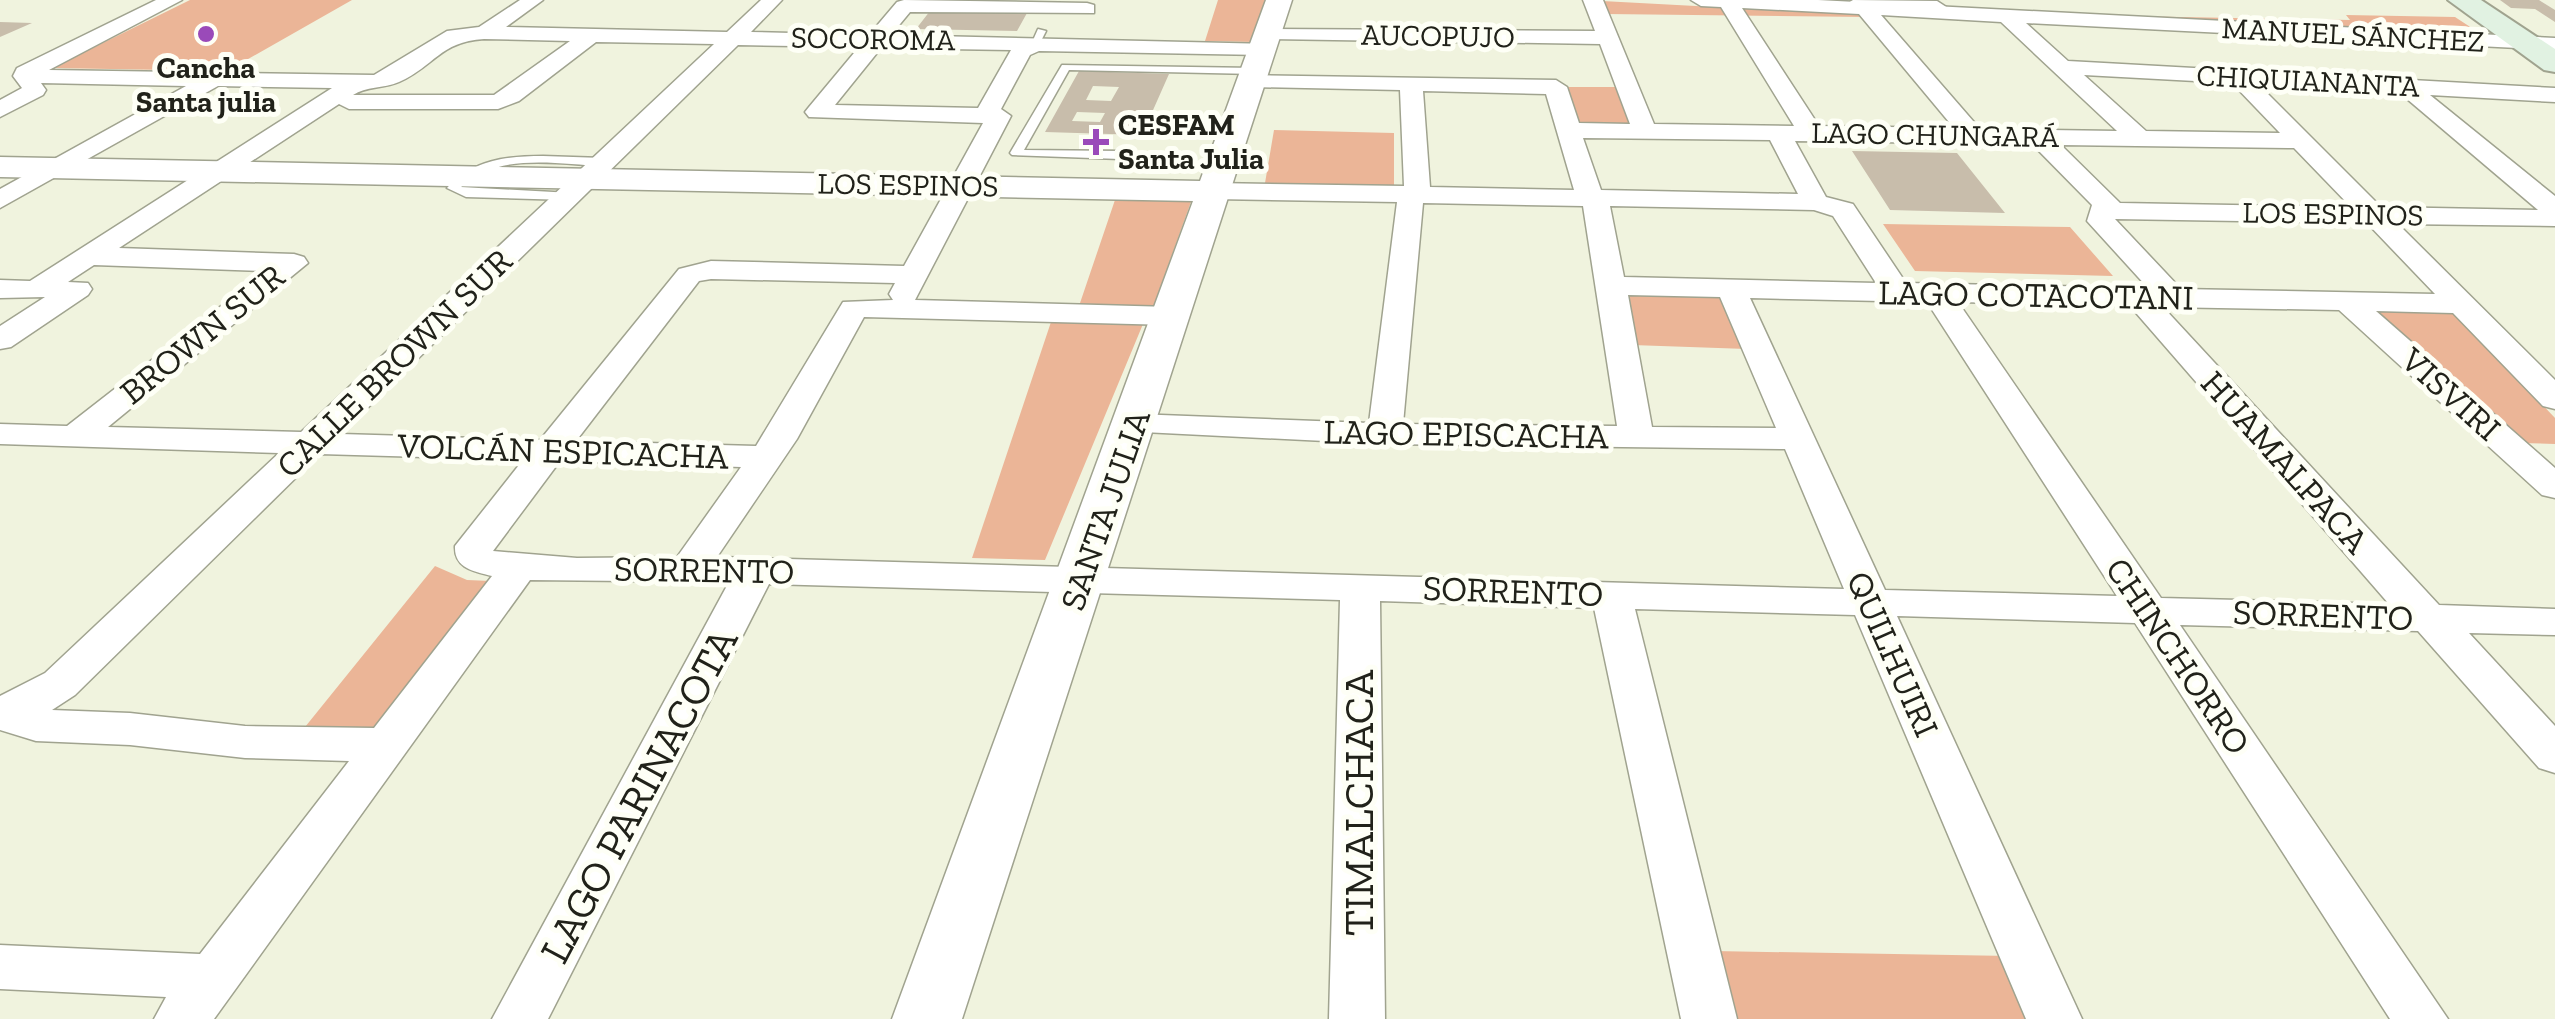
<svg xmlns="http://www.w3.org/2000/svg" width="2555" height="1019" viewBox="0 0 2555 1019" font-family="'Zilla Slab',serif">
<rect width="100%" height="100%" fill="#f0f3de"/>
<path fill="#ebb597" d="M190,0H352L227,71L52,68Z
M1218,0H1265L1256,42L1205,41Z
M1602,1L1864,15L1866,17L1606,14Z
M2346,15L2455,17L2484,36L2127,16L2350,20Z
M1564,87H1621L1637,127L1579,126Z
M1274,130L1394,133V186L1265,183Z
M1116,197L1192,199L1153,308L1079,306Z
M1883,224L2070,227L2113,276L1915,271Z
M1618,292L1726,295L1747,349L1632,345Z
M2368,308L2452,310L2555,418V444L2521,443Z
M1051,322L1143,324L1045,560L972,558Z
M435,566L467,580L491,581L375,734L301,732Z
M1713,951L2010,956L2038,1019H1730Z"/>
<path fill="#c8bdab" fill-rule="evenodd" d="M2500,0H2539L2555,10V22L2535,9L2511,8Z
M930,11L1027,13L1017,31L916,29Z
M0,22L32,23L0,37Z
M1079,71L1169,74L1142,135L1045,132ZM1093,86L1119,87L1111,101L1086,100ZM1077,112L1105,113L1100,122L1072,121Z
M1852,151L1957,153L2005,213L1890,210Z"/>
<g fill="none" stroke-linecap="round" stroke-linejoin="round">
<defs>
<path id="service" d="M1853,0L1937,1L1957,14L1949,16L1935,7L1860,4V8L1855,11L1848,3Z
M1038,29L1046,31L1038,47H1030Z
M1062,65L1255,68L1260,71L1255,74L1069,70L1024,150L1120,151L1126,155L1120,159L1012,155L1010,153Z
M543,156L603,158L609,162L603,166C556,164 499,152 461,187L572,193L574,196L568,200L466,197L447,188C473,160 506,156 543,156Z"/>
<path id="minor" d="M156,0H182L49,70L374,75L447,31L479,27L520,0H543L506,27L727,32L761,0H782L751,32L869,35L897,2L904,0L1087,3L1094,5V13L910,12L891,35L1271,44L1274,49L1263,55L1039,51L1030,55L1001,109L1011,116L915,300L1171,307L1182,309L1186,316L1182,323L1171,325L864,317L797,439L717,557L1844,589L1785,449L1385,444L1123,431L1118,424L1123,417L1135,414L1369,423L1397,202L1214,199L1201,191L1214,183L1404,186L1400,90L1252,87L1244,85L1241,80L1244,75L1556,80L1567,87L1579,123L1630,124L1600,44L1268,39L1258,33L1261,29L1595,31L1583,0H1603L1654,124L1794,126L1721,7L1701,6L1691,0H1818L2555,38V50L2026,23L2068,61L2555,88V102L2430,95L2555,196V226L2398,224L2555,380V409L2543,406L2453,313L2376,311L2555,468V498L2542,495L2339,310L2163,307L2439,605L2555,609V635L2469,633L2555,726V773L2539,768L2418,631L2180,625L2448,1019H2390L2135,623L1897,616L2082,1019H2026L1855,615L1635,609L1737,1019H1681L1594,608L1380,601L1385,1019H1329L1340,600L769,584L548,1019H492L729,582L530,580L214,1019H154L166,997L0,989V945L200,954L349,761L245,758L130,745L36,741L0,730V696L45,673L279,453L0,444V424L67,426L266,271L94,265L68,282L88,283L92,289L88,295L11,347L0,349V326L45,297L0,298V280L30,281L332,88L218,86L0,208V189L186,86L41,83L46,90L43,95L0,117V100L22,88L13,76L17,68ZM1742,8L1859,14L1954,128L1819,126ZM1881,15L2001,22L2117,131L1980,129ZM484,39L570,41L494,95H353C366,86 383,89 399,82C435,66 439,42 484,39ZM596,42L714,44L301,432L108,427L308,263L304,257L294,254L119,248L339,104L349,109H498L519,101ZM738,45L859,47L809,107L805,112L809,117L983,123L904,266L711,261L679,269L540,440L341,434ZM881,48L1011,50L978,108L835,105ZM2084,75L2232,83L2280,133L2146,131ZM2259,85L2400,93L2538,210L2381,207ZM1423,91L1546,94L1574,190L1430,187ZM1583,138L1770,140L1798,194L1601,190ZM1795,141L2032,144L2092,205L2087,221L2148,288L1906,283L1853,204L1826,197ZM2061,145L2294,148L2351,207L2120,203ZM1423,203L1583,206L1617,426L1403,424ZM1610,206L1814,210L1833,216L1876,283L1624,277ZM2115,219L2367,223L2435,294L2181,289ZM711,279L895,283L889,294L893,300L843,302L756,446L576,441L699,281ZM1628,295L1720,297L1776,428L1652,427ZM1750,298L1927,302L2117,596L1885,590ZM1958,302L2130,306L2389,604L2161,598ZM320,454L523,460L455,546C454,568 473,571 492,576L374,728L245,726L130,713L52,710L75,695ZM560,461L741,467L677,557L577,558L493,551Z"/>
<path id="tertiary" d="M1266,0H1292L962,1019H892L1193,201L0,177V157L1200,181Z"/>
<path id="secondary" d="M2448,0H2481L2555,49V72L2544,70Z"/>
</defs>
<use href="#service" stroke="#a0a38f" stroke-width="3"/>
<use href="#minor" stroke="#a0a38f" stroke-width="3"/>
<use href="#tertiary" stroke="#a0a38f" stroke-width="3"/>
<use href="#secondary" stroke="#a0a38f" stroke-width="4"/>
<use href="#service" fill="#fff" fill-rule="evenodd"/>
<use href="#minor" fill="#fff" fill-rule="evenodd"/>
<use href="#tertiary" fill="#fff" fill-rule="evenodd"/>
<use href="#secondary" fill="#e1f2e2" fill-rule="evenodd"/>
</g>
<g fill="#9a4ab9" stroke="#fefff6" stroke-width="4">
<circle cx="206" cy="34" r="10"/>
<path d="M1091 127h10v10h10v10h-10v10h-10v-10h-10v-10h10z"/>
</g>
<g text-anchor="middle" stroke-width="10" stroke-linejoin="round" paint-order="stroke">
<g font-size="30" fill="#21221a" stroke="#fefff6">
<text transform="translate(2353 35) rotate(3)" y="10">MANUEL SÁNCHEZ</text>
<text transform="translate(1438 36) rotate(1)" y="10">AUCOPUJO</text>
<text transform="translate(873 39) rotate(1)" y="10">SOCOROMA</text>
<text transform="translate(2308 81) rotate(3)" y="10">CHIQUIANANTA</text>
<text transform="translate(1935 135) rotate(1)" y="10">LAGO CHUNGARÁ</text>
<text transform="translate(908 185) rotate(1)" y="10">LOS ESPINOS</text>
<text transform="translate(2333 214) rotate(1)" y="10">LOS ESPINOS</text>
</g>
<g font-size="30" font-weight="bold" fill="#21221a" stroke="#fefff6">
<text x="206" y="78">Cancha<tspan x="206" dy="34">Santa julia</tspan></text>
<text x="1118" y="135" text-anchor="start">CESFAM<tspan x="1118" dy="34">Santa Julia</tspan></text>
</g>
<g font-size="35" fill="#21221a" stroke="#fefff6">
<text transform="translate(2036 295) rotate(1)" y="12">LAGO COTACOTANI</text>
<text transform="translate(202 334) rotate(-39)" y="12">BROWN SUR</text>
<text transform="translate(394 363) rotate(-44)" y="12">CALLE BROWN SUR</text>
<text transform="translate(2451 394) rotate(42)" y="12">VISVIRI</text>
<text transform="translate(1466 434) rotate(1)" y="12">LAGO EPISCACHA</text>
<text transform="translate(563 451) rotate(2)" y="12">VOLCÁN ESPICACHA</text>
<text transform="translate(2285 462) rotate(48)" y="12">HUAMALPACA</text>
<text transform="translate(1105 510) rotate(-71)" y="12">SANTA JULIA</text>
<text transform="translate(704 570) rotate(1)" y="12">SORRENTO</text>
<text transform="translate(1513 591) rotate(2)" y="12">SORRENTO</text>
<text transform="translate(2323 615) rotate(2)" y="12">SORRENTO</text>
<text transform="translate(1893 654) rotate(66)" y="12">QUILHUIRI</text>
<text transform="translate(2178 656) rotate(56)" y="12">CHINCHORRO</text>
</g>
<g font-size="42" fill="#21221a" stroke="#fefff6">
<text transform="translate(638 795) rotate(-62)" y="15">LAGO PARINACOTA</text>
<text transform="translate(1358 803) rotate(-90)" y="15">TIMALCHACA</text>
</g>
</g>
</svg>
